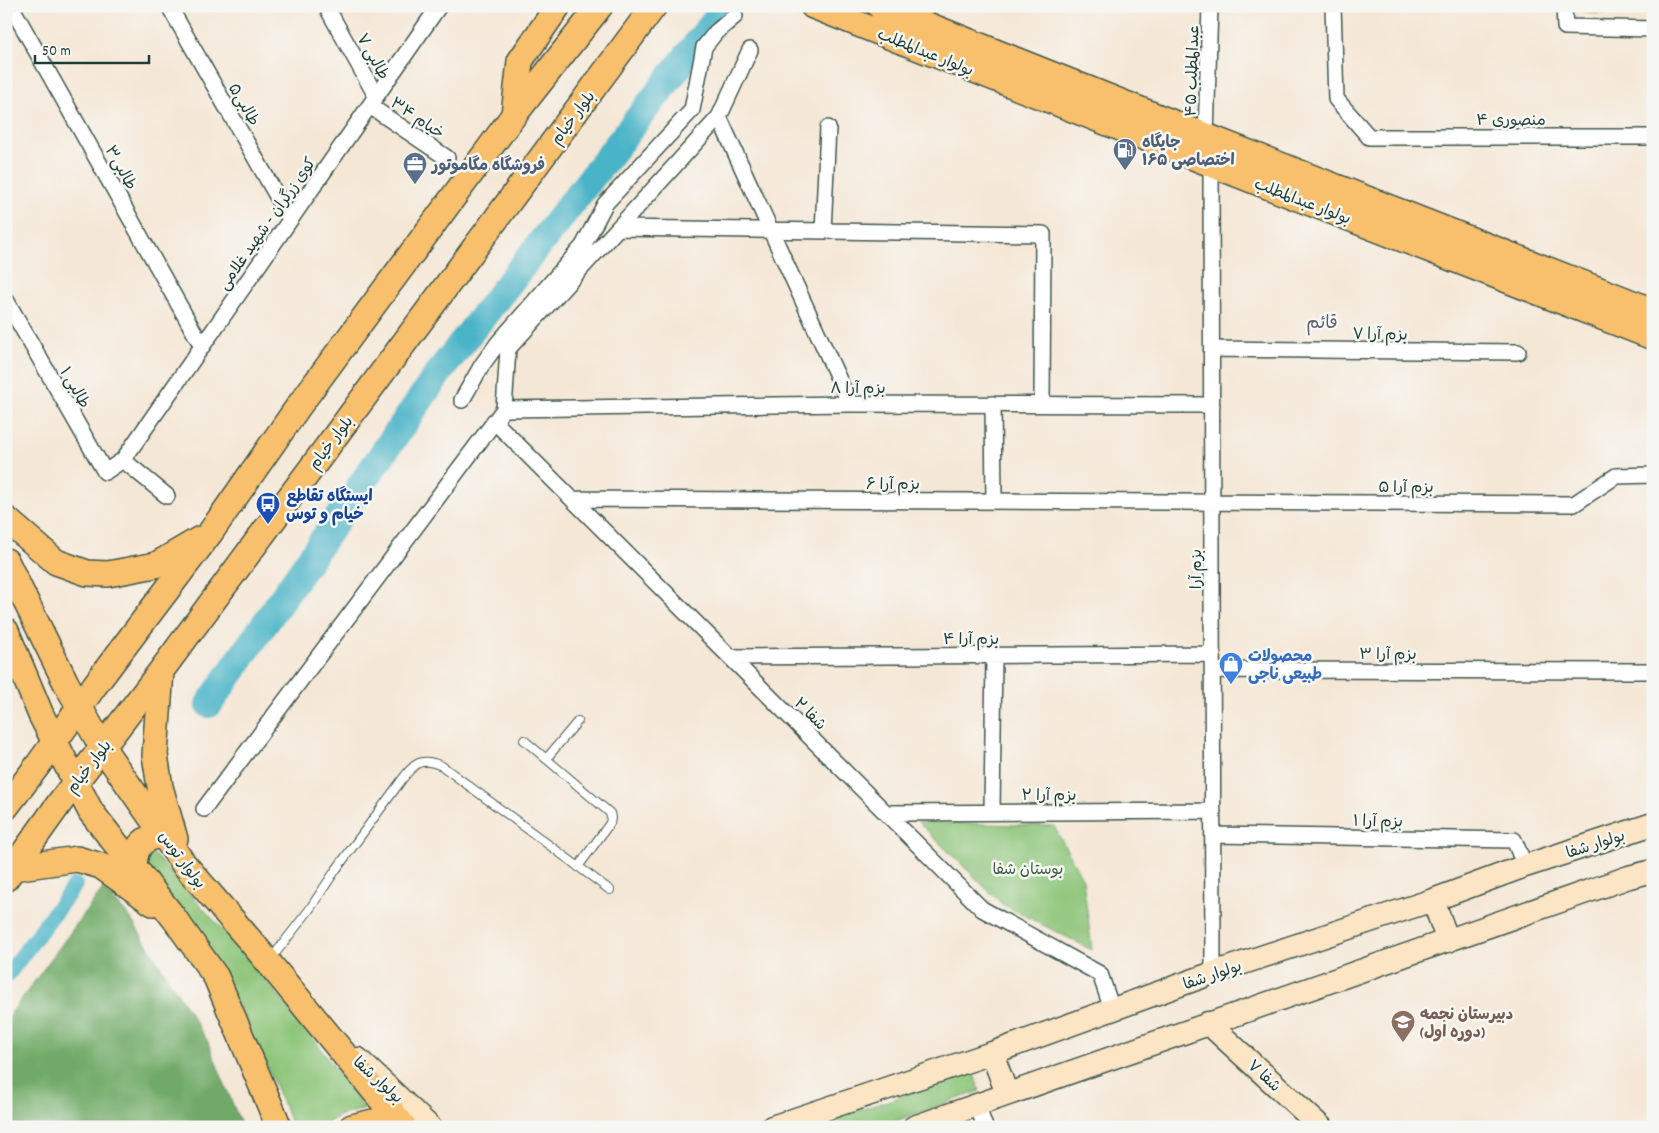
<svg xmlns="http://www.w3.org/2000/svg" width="1659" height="1133" viewBox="0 0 1659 1133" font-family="Dekko,'Playpen Sans Arabic',sans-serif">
<rect width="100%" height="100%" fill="#f6f6f2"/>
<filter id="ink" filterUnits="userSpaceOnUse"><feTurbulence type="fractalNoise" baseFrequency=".02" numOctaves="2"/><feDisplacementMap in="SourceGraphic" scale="10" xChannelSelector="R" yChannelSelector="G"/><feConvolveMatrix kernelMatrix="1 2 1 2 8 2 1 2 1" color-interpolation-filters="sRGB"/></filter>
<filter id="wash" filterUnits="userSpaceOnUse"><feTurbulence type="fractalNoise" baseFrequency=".0096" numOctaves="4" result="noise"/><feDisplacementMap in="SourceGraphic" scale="20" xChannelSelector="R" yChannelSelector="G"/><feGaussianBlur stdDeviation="1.12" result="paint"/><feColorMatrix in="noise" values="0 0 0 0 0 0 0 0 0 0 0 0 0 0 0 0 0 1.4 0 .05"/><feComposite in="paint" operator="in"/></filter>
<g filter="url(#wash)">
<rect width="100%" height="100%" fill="#f5e7d6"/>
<path fill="#8cc478" stroke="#568056" d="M1580,6H1653V13H1588Z
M918,822L1054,826L1083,880L1092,950L1002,904Z
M149,849L240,949L311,1035L365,1109L338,1116L322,1127H293L261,1053L221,971L140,859Z
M973,1072L980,1091L879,1127H810Z"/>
<path fill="#71aa68" stroke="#48744e" d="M103,888L129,916L207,1040L242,1127H6V1020Z"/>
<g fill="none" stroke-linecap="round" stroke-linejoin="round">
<path stroke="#49b4c7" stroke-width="16" d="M6,977L75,885"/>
<path stroke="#49b4c7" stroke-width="28" d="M209,704L440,371L716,19"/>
</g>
</g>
<g filter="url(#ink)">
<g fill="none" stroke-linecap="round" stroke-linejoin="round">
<defs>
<path id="lane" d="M524,740L610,813L611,818L610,823L578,867
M546,759L578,721
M271,959L309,910L335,871L401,781C414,764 420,756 442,766L610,890"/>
<path id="street" d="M11,6L202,346
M169,6L290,219
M326,6L376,96
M1210,6L1206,136L1211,164L1213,973
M1333,6L1336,99L1369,137H1653
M1564,6L1565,27L1653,29
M370,106L447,158
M719,117L850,404
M618,228L1043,234L1042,404
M823,231L828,128
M6,300L105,472L123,460L439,6
M1212,349L1518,352
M462,400L482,365L498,343L583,246L605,204L692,110L704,47L716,32L735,16
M993,404L994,501
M504,409L850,404L1212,405
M494,421L982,909L1100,974L1112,1009
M123,460L167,496
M573,499L1574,504L1616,476L1653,475
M731,657L1213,654
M1213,670L1653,671
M204,809L504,409L508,349L719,117L750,50
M992,812L994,655
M886,813L1213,811
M1213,835L1514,840L1525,866
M977,1105L985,1127"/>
<path id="secondary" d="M1433,900L1448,941
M1208,1023L1321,1127
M992,1053L1007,1094
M358,1059L430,1127
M772,1127L992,1053L1213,973L1433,900L1525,866L1653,824
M914,1127L1629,877L1653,871"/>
<path id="primary" d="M813,6L1211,164L1653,337
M880,6L1206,136L1653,311
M514,115L520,61L558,6
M6,519L56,562L87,573L108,574L156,565L200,539
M6,561L66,683L102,747L183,863L254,945L404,1127
M6,631L41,715L91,812L174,918L216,977L279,1127
M161,671L155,755L160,787L175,839
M6,807L38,765L95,685L210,533L298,407L514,115L600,6
M134,867C135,845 143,837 165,835
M13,868L77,859L101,866L153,903
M6,878L61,801L161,671L654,6
M352,1127L373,1122L399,1127"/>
</defs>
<use href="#lane" stroke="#3f564c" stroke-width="10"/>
<use href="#street" stroke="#3f564c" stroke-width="18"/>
<use href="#secondary" stroke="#3f564c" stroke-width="25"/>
<use href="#primary" stroke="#3f564c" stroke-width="28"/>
<use href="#lane" stroke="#fff" stroke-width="8"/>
<use href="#street" stroke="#fff" stroke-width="15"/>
<use href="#secondary" stroke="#fce5c4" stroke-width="22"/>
<use href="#primary" stroke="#f8bf6c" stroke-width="25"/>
</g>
</g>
<defs>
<symbol id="fuel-pin" viewBox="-11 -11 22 30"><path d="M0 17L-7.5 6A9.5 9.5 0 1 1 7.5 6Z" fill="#5c6f8a" stroke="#f6f6f2"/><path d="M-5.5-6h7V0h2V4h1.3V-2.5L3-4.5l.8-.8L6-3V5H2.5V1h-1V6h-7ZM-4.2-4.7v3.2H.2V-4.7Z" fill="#fff"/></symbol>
<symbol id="office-pin" viewBox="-11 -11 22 30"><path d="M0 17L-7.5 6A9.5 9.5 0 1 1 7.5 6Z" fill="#5c6f8a" stroke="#f6f6f2"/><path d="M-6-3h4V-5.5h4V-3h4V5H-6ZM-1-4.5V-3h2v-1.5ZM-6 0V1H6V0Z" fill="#fff"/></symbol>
<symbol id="bus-pin" viewBox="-11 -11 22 30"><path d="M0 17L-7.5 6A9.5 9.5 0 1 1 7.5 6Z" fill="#1a4fb4" stroke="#f6f6f2"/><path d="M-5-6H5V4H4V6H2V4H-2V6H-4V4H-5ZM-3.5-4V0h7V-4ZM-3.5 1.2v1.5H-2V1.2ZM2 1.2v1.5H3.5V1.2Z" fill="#fff"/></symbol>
<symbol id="shop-pin" viewBox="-11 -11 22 30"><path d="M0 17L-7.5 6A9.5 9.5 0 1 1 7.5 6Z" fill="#3f7fe0" stroke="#f6f6f2"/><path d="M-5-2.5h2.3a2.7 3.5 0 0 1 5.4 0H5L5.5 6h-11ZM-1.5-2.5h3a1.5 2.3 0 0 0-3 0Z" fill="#fff"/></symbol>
<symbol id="school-pin" viewBox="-11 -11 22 30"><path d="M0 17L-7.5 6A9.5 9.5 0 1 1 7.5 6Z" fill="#8d6e63" stroke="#f6f6f2"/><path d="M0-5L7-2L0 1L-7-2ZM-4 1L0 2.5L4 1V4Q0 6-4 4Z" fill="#fff"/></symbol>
</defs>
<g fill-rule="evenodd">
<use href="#fuel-pin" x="1111" y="136" width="28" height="38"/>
<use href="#office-pin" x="401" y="150" width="28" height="38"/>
<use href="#bus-pin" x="254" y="490" width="28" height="38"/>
<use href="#shop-pin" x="1217" y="650" width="28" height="38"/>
<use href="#school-pin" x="1389" y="1008" width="28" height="38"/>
</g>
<g text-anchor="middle" stroke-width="5" stroke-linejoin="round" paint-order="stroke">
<g font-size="16" fill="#1f3d34" stroke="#f6f6f2">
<text transform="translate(926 51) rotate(22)" y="6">بولوار عبدالمطلب</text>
<text transform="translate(374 56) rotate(61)" y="6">طالبی ۷</text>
<text transform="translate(1191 71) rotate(-88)" y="6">عبدالمطلب ۴۵</text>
<text transform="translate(245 104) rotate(60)" y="6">طالبی۵</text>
<text transform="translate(418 117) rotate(34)" y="6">خیام ۳۴</text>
<text transform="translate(572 117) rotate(-53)" y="6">بلوار خیام</text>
<text x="1511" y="125">منصوری ۴</text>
<text transform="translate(122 167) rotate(61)" y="6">طالبی۳</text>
<text transform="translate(1303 200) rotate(21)" y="6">بولوار عبدالمطلب</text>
<text transform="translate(266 223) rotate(-55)" y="6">کوی زرگران - شهید غلامی</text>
<text transform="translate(1380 333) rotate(1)" y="6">بزم آرا ۷</text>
<text transform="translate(76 387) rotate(60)" y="6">طالبی ۱</text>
<text x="858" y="393">بزم آرا ۸</text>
<text transform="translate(330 442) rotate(-53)" y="6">بلوار خیام</text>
<text x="893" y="489">بزم آرا ۶</text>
<text x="1406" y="492">بزم آرا ۵</text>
<text transform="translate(1195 569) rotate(-90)" y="6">بزم آرا</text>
<text x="971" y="644">بزم آرا ۴</text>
<text x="1388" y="659">بزم آرا ۳</text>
<text transform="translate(811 713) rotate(45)" y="6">شفا ۲</text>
<text transform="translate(88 766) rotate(-52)" y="6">بلوار خیام</text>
<text x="1049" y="800">بزم آرا ۲</text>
<text transform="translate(1378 820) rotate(1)" y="6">بزم آرا ۱</text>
<text transform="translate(1595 843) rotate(-18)" y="6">بولوار شفا</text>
<text transform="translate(183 859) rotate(53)" y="6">بولوار توس</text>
<text transform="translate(1212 974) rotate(-19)" y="6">بولوار شفا</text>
<text transform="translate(1265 1075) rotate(43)" y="6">شفا ۷</text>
<text transform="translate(379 1079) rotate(42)" y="6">بولوار شفا</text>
</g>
<g font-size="16" font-weight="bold" fill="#4e5e75" stroke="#f6f6f2" text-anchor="start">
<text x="1142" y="147">جایگاه<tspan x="1142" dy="18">اختصاصی ۱۶۵</tspan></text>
<text x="432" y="170">فروشگاه مگاموتور</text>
</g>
<g font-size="16" font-weight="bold" fill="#164399" stroke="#f6f6f2" text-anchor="start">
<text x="286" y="501">ایستگاه تقاطع<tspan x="286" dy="18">خیام و توس</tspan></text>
</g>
<g font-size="16" font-weight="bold" fill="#366cbe" stroke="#f6f6f2" text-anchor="start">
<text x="1248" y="661">محصولات<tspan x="1248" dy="18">طبیعی ناجی</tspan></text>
</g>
<g font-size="16" fill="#3a5f45" stroke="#f6f6f2">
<text x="1028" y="874">بوستان شفا</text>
</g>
<g font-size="16" font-weight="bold" fill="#785e54" stroke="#f6f6f2" text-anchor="start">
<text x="1420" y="1019">دبیرستان نجمه<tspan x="1420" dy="18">(دوره اول)</tspan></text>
</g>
<g font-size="18" fill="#5c616d" stroke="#f6f6f2">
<text x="1322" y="328">قائم</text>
</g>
</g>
<rect width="1659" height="1133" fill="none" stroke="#f6f6f2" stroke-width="25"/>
<path d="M35 55v8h114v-8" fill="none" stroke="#1f3d34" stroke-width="2.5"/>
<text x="42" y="55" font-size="15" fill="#1f3d34" stroke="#f6f6f2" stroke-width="4" paint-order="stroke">50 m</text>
</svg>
